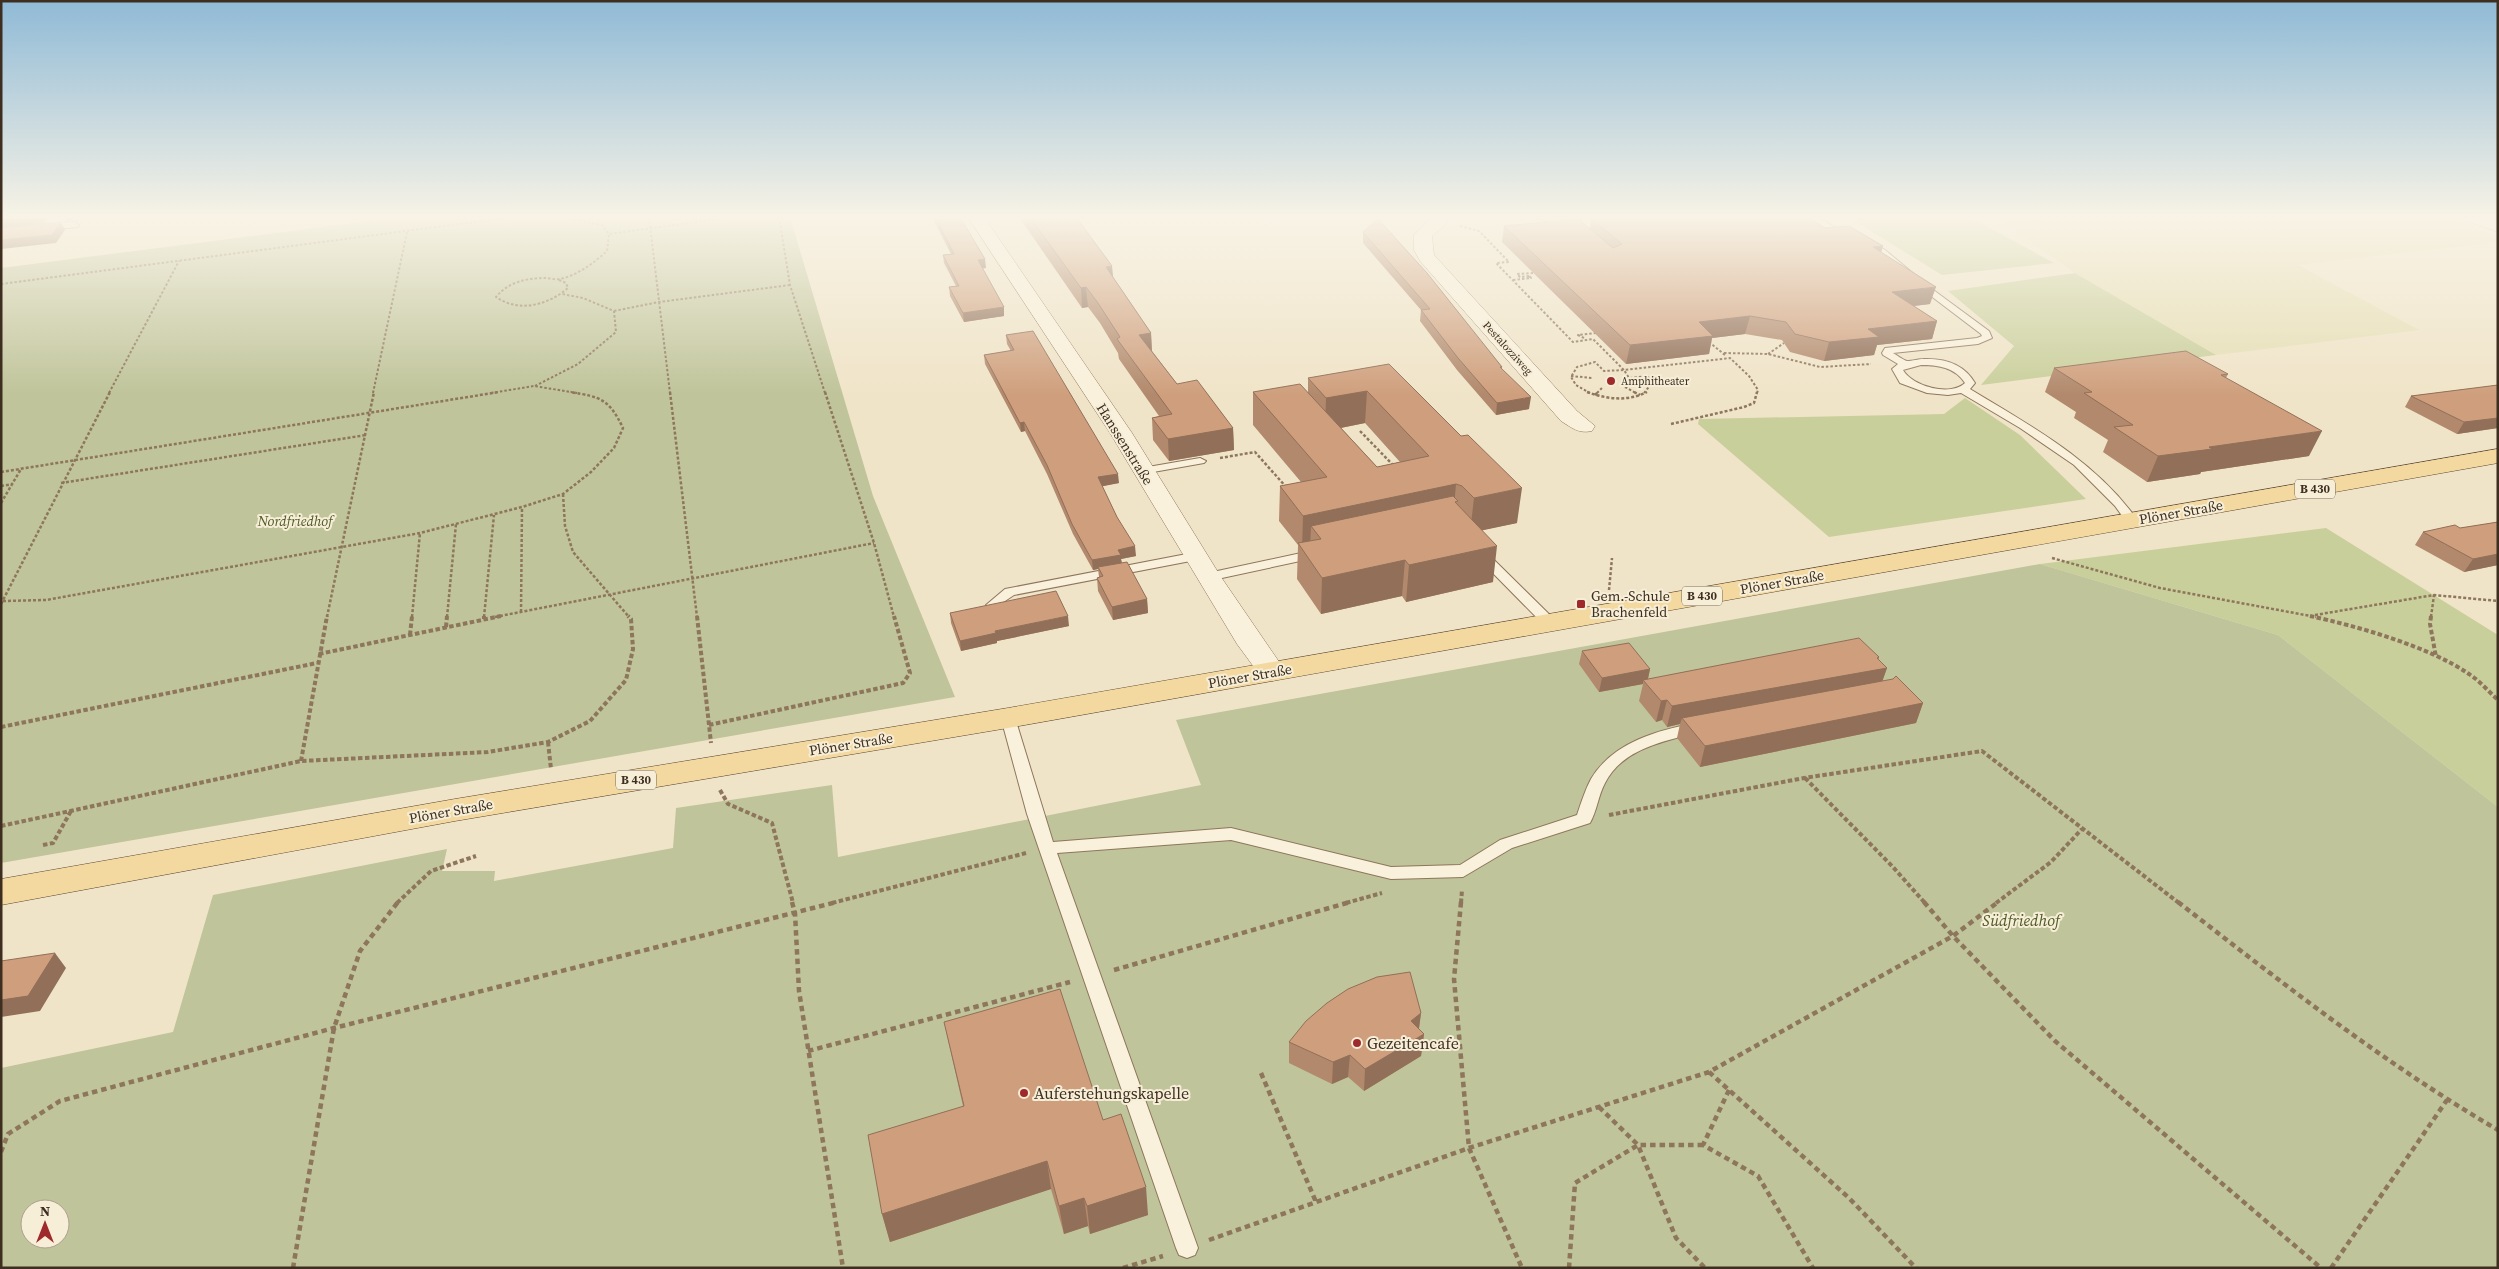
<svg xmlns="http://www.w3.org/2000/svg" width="2499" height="1269" viewBox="0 0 2499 1269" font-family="'Source Serif 4',serif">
<rect width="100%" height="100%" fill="#f0e4c8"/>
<path fill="#e6deb5" d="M1995,217H2457L2498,239V242L2298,265L2419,330L2216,355L2075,273Z"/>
<path fill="#c9cf9b" d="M1848,217H1970L2054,263L1942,275Z
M2075,273L2216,355L1981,385L2014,346L1948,291Z
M1965,398L2020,435L2086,499L1829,537L1698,424L1699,419L1944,414Z
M2326,528L2498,635V807L2278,635L2040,564Z"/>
<path fill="#bfc49a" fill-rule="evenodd" d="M401,217H790L873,496L955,697L1,863V268Z
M2040,564L2278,635L2498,807V1268H1V1068L173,1032L213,895L447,849L442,871H495L494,881L673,848L676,808L832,785L838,857L1201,785L1176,720ZM30,1209H60V1239H30Z"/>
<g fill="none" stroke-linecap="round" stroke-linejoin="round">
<defs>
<path id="lane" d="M1533,217H1584C1576,223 1541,223 1533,217Z
M1808,217H1818L1848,236L1841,238Z
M75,222L79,225L78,227L44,230L40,227L44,224Z
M1864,241H1870L1885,250L1932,289L1989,331L1992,338L1978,344L1893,353C1897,355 1903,360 1907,361C1912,361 1919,359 1923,359C1945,358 1964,364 1975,383L1970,389C2031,426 2096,461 2138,521L2136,524H2128L2115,506L2074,465L2020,428L1961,393L1948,395L1927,393L1900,383L1892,369L1898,364L1883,355L1882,353L1885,348L1977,338L1982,336L1981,334L1864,245ZM1921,365C1937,365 1955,367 1965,383C1950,397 1912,386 1903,370Z
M1200,458L1206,461L1204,463L1142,474L1136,471L1142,468Z
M1315,550L1321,554L1319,557L1208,581L1202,577L1208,573Z
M1481,550L1485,551L1555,620L1557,623L1555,626H1545L1477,557L1475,554Z
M1197,552L1201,553L1203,556L1201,559L1014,595L993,609L986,605L1005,589Z
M1008,713L1015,718L1053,842L1231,828L1391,867L1460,865L1500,840L1577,815C1581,803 1585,790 1591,779C1613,742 1658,730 1697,723L1704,728L1702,731C1668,741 1623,747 1605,783C1598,796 1597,811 1590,823L1512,848L1463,877L1391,879L1231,840L1057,853L1198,1248L1195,1255L1187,1258L1179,1255L1176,1248L1027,814L1001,718Z"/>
<path id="street" d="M50,217H67C61,226 56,232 45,230L43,226Z
M968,217H984L1132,433L1221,577L1286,672L1282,678L1272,681L1262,678L1237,644L1110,433Z
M1432,217H1448L1446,224L1432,236L1434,255L1577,411L1595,426L1592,431C1579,434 1572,428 1561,421L1420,261L1414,250V235Z
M2465,217H2488L2498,221V232L2467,221Z"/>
<path id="primary" d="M2498,449V463L1008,728L455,821L1,905V879L455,799L1008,708Z"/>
</defs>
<use href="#lane" stroke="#8d765c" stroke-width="2"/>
<use href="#street" stroke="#8d765c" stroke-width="1"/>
<use href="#primary" stroke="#5b4430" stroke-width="1"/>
<path stroke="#8d765c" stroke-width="2" stroke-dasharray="2.5 2" stroke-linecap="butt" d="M561,217L602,225L609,234L733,217
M649,217L670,393
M779,217L790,285L825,393
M1460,226L1479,231L1509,262L1496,263L1573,342L1593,339L1624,370L1730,358L1749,376L1758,390L1757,393
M1529,276L1520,277L1517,274L1533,273
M559,280L566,283L568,288C548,305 519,313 496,297C508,282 527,278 545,278C550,278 555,280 560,279C578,275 594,263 607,251L609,234
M1513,280L1531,278L1529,276
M1,284L513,217
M614,311L659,302L790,285
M1584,338L1578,335L1596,333
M1709,342L1725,355
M1724,353L1768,354L1820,367L1871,364
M1768,354L1784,343
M1571,376L1592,378
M535,386L578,364L616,332L614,311L583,298L562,294
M1625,387L1636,393
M109,393L179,261
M373,393L407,232
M491,393L534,386L577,393
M1590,393L1576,385L1571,377L1577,367L1595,362L1604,371L1624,370L1629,378L1647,376
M1597,393L1603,387
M1644,393L1652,383L1647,375"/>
<path stroke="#8d765c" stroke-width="2.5" stroke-dasharray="3 2" stroke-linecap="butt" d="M670,392L697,617
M825,392L874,543L894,617
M1587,392C1607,399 1627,402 1647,392
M1634,392L1640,395
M1595,395L1598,392
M1671,424L1744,407L1754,403L1757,392
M1360,431L1394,466
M1220,458L1255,452L1287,488
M1,472L499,392
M61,483L366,435
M1,486L13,484
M563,494L565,526L573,552L629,617
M1,503L21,469
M2052,558L2160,588L2316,617
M1609,590L1612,558
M3,601L46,600L420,533L522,507L563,494L591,472L614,448L623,428C609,399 601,397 570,392
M1,604L110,392
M521,612L522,507
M2315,615L2434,595L2498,601
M327,617L374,392
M412,617L420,533
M447,617L456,524
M484,617L494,515
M495,617L874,543
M2431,617L2434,595"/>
<path stroke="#8d765c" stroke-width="4" stroke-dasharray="4.5 2.5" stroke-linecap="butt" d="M697,616L711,743
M2310,616C2357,626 2430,647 2469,674C2480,681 2489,692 2498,700
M2431,616L2430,624L2436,657
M484,619V616
M446,627L447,616
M410,635L412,616
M319,654L501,616
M709,725L903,683L910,673L894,616
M1,727L317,663
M548,742L551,769
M301,761L327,616
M1805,778L1892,866L1925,903
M720,790L728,804L772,823L793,903
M1609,815L1804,778L1982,751L2179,903
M1,826L301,761L488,752L548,742L590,721L626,680L633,649L631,619L628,616
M43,845L53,843L71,811
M397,903L431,871L476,856
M832,903L1026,853
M1346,903L1382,893
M1461,903L1462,890
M1996,903L2051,862L2082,829"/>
<path stroke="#8d765c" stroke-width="4.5" stroke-dasharray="5.5 4" stroke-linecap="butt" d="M792,902L795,913L799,991L843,1268
M1461,902L1454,979L1469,1148L1522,1268
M1924,902L1953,936L2055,1041L2321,1268
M2178,902C2281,982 2385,1064 2498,1130
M1114,970L1350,902
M808,1051L1070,982
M1709,1072L1849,1198L1916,1268
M1261,1073L1316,1202
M1729,1090L1703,1145L1758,1176L1813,1268
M1599,1107L1638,1145H1703
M1,1152L8,1134L60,1101L334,1028L837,902
M1209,1240L1469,1148L1709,1072L1953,936L1998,902
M293,1268L334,1028L360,951L398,902
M1123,1268L1163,1256
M1569,1268L1575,1183L1638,1145L1676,1238L1705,1268
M2331,1268L2447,1100"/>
<use href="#lane" fill="#faf1dc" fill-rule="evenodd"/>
<use href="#street" fill="#faf1dc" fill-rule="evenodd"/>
<use href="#primary" fill="#f3d9a0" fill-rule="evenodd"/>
</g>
<path fill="#b2896c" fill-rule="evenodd" d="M932,217H960L986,268H982L1004,316L964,322L950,296L949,287L956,286L944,263L943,255L951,254Z
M1019,217H1076L1113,277L1151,333L1152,351L1177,384L1233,428L1234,450L1169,461L1153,440L1152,418L1159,416L1119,359L1118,353L1100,323L1088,307L1082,308Z
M1594,217H1808L1825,228L1883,246L1881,252L1930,304L1914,306L1937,321L1932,339L1877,345L1874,355L1824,361L1790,352L1782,340L1745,334L1712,338L1709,354L1626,364L1502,242L1504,226L1590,229L1591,218H1594Z
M1363,232L1502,367V370L1529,409L1496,415L1457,370L1420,321L1421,310L1363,243Z
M1006,335L1119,483L1102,486L1136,556L1121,559L1122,563L1147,599L1148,613L1113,620L1098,591L1097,578L1099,577L1098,569L1093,570L1073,534L1047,474L1025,431L1021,432L985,364L984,355L1011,351L1007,344Z
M1389,364L1517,523L1482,530L1493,582L1406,602L1402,596L1321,614L1297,579L1298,545L1279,521L1280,486L1301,482L1253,425V392H1308V378ZM1365,423L1400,462L1377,467L1341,428Z
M2054,368L2228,374L2226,378L2309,456L2201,472L2200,474L2147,482L2103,452L2108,440L2074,418L2076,412L2045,392Z
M2498,385V428L2457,434L2405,407L2411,396Z
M2498,522V565L2464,572L2415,545L2423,532L2460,528Z
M950,613L1069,626L997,641V643L961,651L951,623Z
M1582,651L1650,669L1648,679L1878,659L1887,668L1882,681L1923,703L1916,723L1700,767L1677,738L1680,724L1667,727L1662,720L1656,722L1639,701L1643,684L1599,692L1579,664Z
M1421,1013L1419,1029L1424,1034L1421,1056L1364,1091L1348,1077L1332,1084L1289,1063V1042Z
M944,1022L1103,1120L1148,1215L1090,1234L1088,1226L1064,1234L1051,1189L890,1242L882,1214L963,1106Z"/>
<path fill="#916f58" d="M22,217H48L43,223L1,228V219Z
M65,217H75L72,220L67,221Z
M61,222L65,230L56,243L1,249V240Z
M1883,246L1878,263L1873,247Z
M985,259L986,268L979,269L978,260Z
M1112,266L1114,285L1106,267Z
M1086,287L1088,307L1082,308L1081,288Z
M1936,287L1930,304L1887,309L1892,292Z
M1004,307V316L964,322L963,313Z
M1750,316L1745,334L1712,338L1709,354L1626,364L1630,345L1699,322Z
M1937,321L1932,339L1877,345L1874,355L1824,361L1829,342L1868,329Z
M1151,333L1152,354L1139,335Z
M1367,391L1365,423L1325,431L1326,398Z
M1531,397L1529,409L1496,415L1497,403Z
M2498,418V428L2457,434L2464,422Z
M1024,422L1025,431L1021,432L1020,423Z
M1233,428L1234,450L1169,461L1168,439Z
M2322,431L2309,456L2201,472L2200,474L2147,482L2158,456L2209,447Z
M1118,474L1119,483L1099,487L1098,477Z
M1456,484L1453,519L1321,539L1311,526L1310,549L1302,550L1303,516Z
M1522,488L1517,523L1470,533L1474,498Z
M1135,546L1136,556L1121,559L1122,565L1098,567V569L1093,570L1092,560L1118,550Z
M1497,546L1493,582L1406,602L1409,565Z
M2498,554V565L2464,572L2473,559Z
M1405,560L1402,596L1321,614L1322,578Z
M1147,599L1148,613L1113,620L1112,607Z
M1068,616L1069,626L997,641V643L961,651L960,641L995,631Z
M1879,657L1875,670L1887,668L1880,688L1682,718L1680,724L1667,727L1672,706Z
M1650,669L1647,683L1643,680V684L1599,692L1602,678Z
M1667,700L1662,720L1656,722L1661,701Z
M1923,703L1916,723L1700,767L1705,746Z
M55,953L66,968L40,1011L1,1017V1000Z
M1421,1013L1418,1035L1411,1021Z
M1424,1034L1421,1056L1364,1091L1365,1069Z
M1350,1055L1348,1077L1332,1084L1333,1062Z
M1047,1161L1051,1189L890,1242L882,1214Z
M1146,1187L1148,1215L1090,1234L1087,1206Z
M1084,1198L1088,1226L1064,1234L1059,1206Z"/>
<path fill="#cf9f7d" stroke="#916f58" d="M1,217H22L1,219Z
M935,217H960L985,259L978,260L1004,307L963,313L949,287L959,286L943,255L954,254Z
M1030,217H1076L1112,266L1106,267L1151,333L1139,335L1177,384L1197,380L1233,428L1168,439L1152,418L1172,414L1117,339L1120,337L1098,303L1086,287L1081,288Z
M1603,217H1808L1825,228L1849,226L1883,246L1873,247L1936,287L1892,292L1937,321L1868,329L1879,337L1829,342L1795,334L1786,322L1750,316L1699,322L1713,336L1630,345L1504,226L1578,219L1613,248L1622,244L1591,218Z
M1378,219L1427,273L1502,367H1500L1531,397L1497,403L1458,358L1421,310L1430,309L1363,232Z
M61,222L52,235L1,240V228Z
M1033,331L1118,474L1098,477L1117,517L1135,546L1118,550L1121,555L1092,560L1072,524L1047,465L1024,422L1020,423L984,355L1014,350L1006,335Z
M2186,351L2228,374L2221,375L2322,431L2209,447L2212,449L2158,456L2114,427L2133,425L2084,393L2092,392L2054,368Z
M1389,364L1461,436L1468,435L1522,488L1474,498L1462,486L1456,484L1303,516L1280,486L1327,477L1253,392L1300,384L1377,467L1429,456L1367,391L1326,398L1308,378Z
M2498,385V418L2464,422L2411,396Z
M1453,496L1458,501L1455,502L1497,546L1409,565L1405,560L1322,578L1298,543L1321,539L1311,526Z
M2498,522V554L2473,559L2423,532L2455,525L2460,528Z
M1127,562L1147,599L1112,607L1097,578L1103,576L1098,567Z
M1056,591L1068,616L995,631L996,633L960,641L950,613Z
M1859,638L1879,657L1877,658L1887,668L1672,706L1667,700L1661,701L1643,680Z
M1629,643L1650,669L1602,678L1582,651Z
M1896,676L1923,703L1705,746L1682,718L1893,679Z
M55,953L28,996L1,1000V961Z
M1410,972L1421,1013L1411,1021L1424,1034L1365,1069L1350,1055L1333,1062L1289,1042L1306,1021L1327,1003L1348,989L1377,977Z
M1060,989L1103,1120L1121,1114L1146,1187L1087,1206L1084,1198L1059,1206L1047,1161L882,1214L868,1135L964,1106L944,1022Z"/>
<linearGradient id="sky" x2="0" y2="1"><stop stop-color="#8fbad6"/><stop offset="0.55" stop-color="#f8f3e6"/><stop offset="1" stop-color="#f8f3e6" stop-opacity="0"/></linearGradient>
<rect width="2499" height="395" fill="url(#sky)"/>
<g fill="#9e2a2b" stroke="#f7eed8" stroke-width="2">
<circle cx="1611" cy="381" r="5"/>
<rect x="1576" y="599" width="10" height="10" rx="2.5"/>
<circle cx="1357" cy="1043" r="5"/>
<circle cx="1024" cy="1093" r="5"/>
</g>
<g text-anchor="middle" stroke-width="4" stroke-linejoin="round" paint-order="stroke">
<g font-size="11" fill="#3d2e20" stroke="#f7eed8">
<text transform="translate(1508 348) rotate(48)" y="4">Pestalozziweg</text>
</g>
<g font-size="11" fill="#3d2e20" stroke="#f7eed8" text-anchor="start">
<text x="1621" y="385">Amphitheater</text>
</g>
<g fill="#f7eed8" stroke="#756857" stroke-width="1">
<rect x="2295" y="479.5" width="40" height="19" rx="4"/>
<rect x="1682" y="586.5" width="40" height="19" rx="4"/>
<rect x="616" y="770.5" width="40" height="19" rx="4"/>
</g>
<g font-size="12" font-weight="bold" fill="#3d2e20">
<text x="2315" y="493">B 430</text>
<text x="1702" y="600">B 430</text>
<text x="636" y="784">B 430</text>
</g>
<g font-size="14" fill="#3d2e20" stroke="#f7eed8">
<text transform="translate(1125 444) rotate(58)" y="5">Hanssenstraße</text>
<text transform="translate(2181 512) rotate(-10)" y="5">Plöner Straße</text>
<text transform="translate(1782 582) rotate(-10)" y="5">Plöner Straße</text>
<text transform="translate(1250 676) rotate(-10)" y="5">Plöner Straße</text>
<text transform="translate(851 744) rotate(-9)" y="5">Plöner Straße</text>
<text transform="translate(451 811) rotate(-10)" y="5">Plöner Straße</text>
</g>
<g font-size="14" font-style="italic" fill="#4d5a26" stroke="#f7eed8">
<text x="295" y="526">Nordfriedhof</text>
</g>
<g font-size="14" fill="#3d2e20" stroke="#f7eed8" text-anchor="start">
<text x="1591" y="601">Gem.-Schule<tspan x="1591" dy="16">Brachenfeld</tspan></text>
</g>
<g font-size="16" font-style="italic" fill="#4d5a26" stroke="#f7eed8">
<text x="2021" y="926">Südfriedhof</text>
</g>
<g font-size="16" fill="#3d2e20" stroke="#f7eed8" text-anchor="start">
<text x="1367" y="1049">Gezeitencafe</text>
<text x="1034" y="1099">Auferstehungskapelle</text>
</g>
</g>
<rect width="2499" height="1269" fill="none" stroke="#3d2e20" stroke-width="5"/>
<g transform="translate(45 1224)"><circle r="24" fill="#f7eed8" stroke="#ada18e"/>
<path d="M0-4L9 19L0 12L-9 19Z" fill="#9e2a2b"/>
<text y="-8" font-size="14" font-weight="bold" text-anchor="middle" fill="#3d2e20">N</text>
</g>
</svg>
